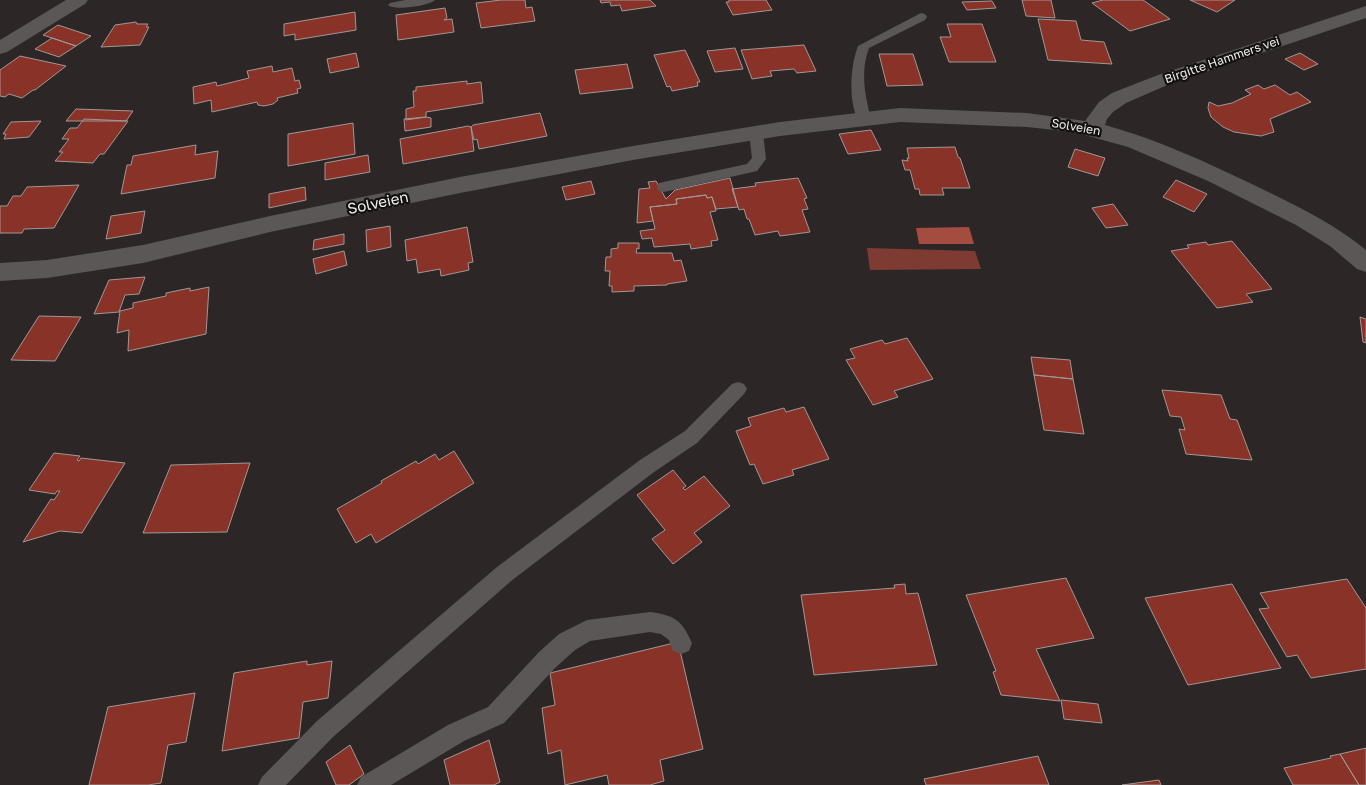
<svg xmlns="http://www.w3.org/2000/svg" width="1366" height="785" viewBox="0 0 1366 785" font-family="'Golos Text',sans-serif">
<rect width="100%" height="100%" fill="#2c2726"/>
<path fill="#7e3b32" d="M867,248L975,251L981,269L870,270Z"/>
<path fill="#a54c41" d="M969,227L974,244H919L916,228Z"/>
<path fill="#893228" stroke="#9f9897" d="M501,0H525L526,8L532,7L535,21L481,28L476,3Z
M600,0H650L656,6L622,11L620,5L611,6L610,2L601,3Z
M729,0H766L772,10L733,15L726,2H729Z
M1022,0H1051L1055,18L1026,16Z
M1103,0H1143L1170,19L1130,31L1092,3Z
M1190,0H1235L1217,12Z
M992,1L996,8L967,10L962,2Z
M445,8L447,18L444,20L452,19L454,32L398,40L396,15Z
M355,12L356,30L295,40V34L284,36V24Z
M1038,19L1076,21L1081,40L1104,42L1112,64L1048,60Z
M136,22L137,24H148L146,27H149L140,45L101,47L115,25Z
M947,24H982L996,62H949L940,37H951Z
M58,25L91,36L76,46L43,35Z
M52,38L76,46L59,57L35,49Z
M804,45L816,71L797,73L794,69L770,71L772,76L752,79L741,50Z
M735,48L743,69L715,72L707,51Z
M685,50L700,82H697L698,86L672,91L670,86L667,87L654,55Z
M356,53L359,67L330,73L327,59Z
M1300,53L1318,64L1304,70L1285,59Z
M879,54H913L923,85L887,86Z
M20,56L66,66L35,90H33L22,98L9,94L5,97L0,96V70Z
M627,64L633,88L580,94L575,70Z
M272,66L273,72L292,68L295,81L299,80L301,88L297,89L298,93L277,98L278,100L273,104L264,106L258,105L257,102L212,112L211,100L194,104L193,87L216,82L217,86L249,78L247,71Z
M467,81V84L481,82L483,103L426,112V117L406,120V109L414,107L413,91H416V87Z
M1258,85L1264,89L1275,85L1290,95L1297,92L1311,102L1270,119L1274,132L1261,136L1234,132L1223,127L1211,117L1208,108L1209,102L1218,106L1232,103L1251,94L1245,90Z
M76,109L133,111L126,121H66Z
M540,113L547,136L479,149L477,139L474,140L471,127L473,125Z
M426,117L431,118V127L405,131L404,119Z
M84,119L128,121L104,154H100L93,163L55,161L63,152H59L69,139H62L70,128H77Z
M41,121L29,137L4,139L6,134H3L11,122Z
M353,123L355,154L288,166V134Z
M468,126L471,127L474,151L403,164L400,139Z
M871,130L881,150L848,154L839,134Z
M196,145L195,155L218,151L215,178L121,194L127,165H131L133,156Z
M955,147L958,157L960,158L970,188H942L944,195H920L919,189H915L910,170H905L902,160L908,161L907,158H909L907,148Z
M1075,149L1105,158L1098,176L1068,167Z
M368,155L370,172L325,180V163Z
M730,178L738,207L716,209L712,197L707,198L706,195L676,199L677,204L650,207L653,221L637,223L639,189L650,188L648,182L656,181L666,199L675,190Z
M798,178L807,198L804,199L808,209L802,210L810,232L780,236L778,231L755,235L749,219H747L744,209L739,210L732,189L756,186L755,183Z
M1176,180L1207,194L1194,212L1163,197Z
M591,181L595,194L566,200L562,187Z
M79,185L54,228L24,229L22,233H0V206H7L13,196H21L27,187Z
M305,187L306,200L269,208V194Z
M706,195L707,198L712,197L716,211L710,212L718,240L711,241L712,246L691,249L690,244L654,247L652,238L642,239L640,231L655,229L650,207L677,204L676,199Z
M1113,204L1128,225L1106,228L1092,208Z
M145,211L141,233L106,239L111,216Z
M390,226L391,247L367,252L366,230Z
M467,227L473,262L468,263L469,270L441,276L440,269L418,273L416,259L407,261L405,240Z
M344,234V244L313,250L314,240Z
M1232,241L1272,289L1246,294L1253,302L1217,308L1171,251L1189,248L1187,245L1206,242L1208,245Z
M618,243H639V249L637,248L636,253H672L674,261L681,260L687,281L667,284V285L634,286V291L612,292V286H609L610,271H605L606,257H611V249L618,248Z
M344,251L347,265L316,274L313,259Z
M145,277L139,294L125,295L119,312L94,314L109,280Z
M209,287L206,334L128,351L129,330L117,333L120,311L133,308V303L166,296V293L190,288V291Z
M39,316L81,317L55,361L11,360Z
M1360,317L1366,319V343L1363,342Z
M907,338L933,379L894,391L898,397L873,405L846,360L855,358L850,349L882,340L885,344Z
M1031,357L1070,360L1073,379L1034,375Z
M1034,375L1073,379L1084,434L1044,430Z
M1162,390L1221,395L1230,419L1237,420L1252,460L1186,454L1179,429L1185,430L1181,417L1170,416Z
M804,407L829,459L792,470L794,475L763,484L754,464L750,465L736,431L751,426L748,418L784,408L786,412Z
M454,451L474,483L376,543L371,534L356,543L337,509L382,483L381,481L416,461L418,464L435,454L439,460Z
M54,453L80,456L77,460L79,461L81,458L125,463L82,533L60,531L23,542L51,499L54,500L60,491H57L55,494L29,490Z
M250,463L227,532L143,533L171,465Z
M673,470L686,486L683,488L685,490L704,476L730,506L694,533L702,542L673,564L652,539L665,530L637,495Z
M1066,578L1094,638L1036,649L1060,701L1001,695L993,672L996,671L966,595Z
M1347,579L1366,608V669L1311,678L1297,655L1287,657L1259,609L1269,608L1260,593Z
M905,584L906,594L918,593L937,665L814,675L801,595L895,588L894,585Z
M1232,584L1281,668L1188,685L1145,598Z
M678,642L703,749L660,760L664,781L650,785H609L607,775L565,785L561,750L548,754L542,708L555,705L550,673Z
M307,661V665L332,661L328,698L303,702L299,738L222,751L234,673Z
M195,693L186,742L168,745L161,783L148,785H89L108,707Z
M1061,700L1098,704L1102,723L1064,719Z
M489,740L500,782L494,785H450L444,760Z
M350,745L364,774L349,785H336L326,762Z
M1366,748V785H1359L1340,754Z
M1340,754L1359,785H1293L1284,768L1331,758L1330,756Z
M1038,756L1049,785H926L924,779Z
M1159,780L1161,785H1122Z"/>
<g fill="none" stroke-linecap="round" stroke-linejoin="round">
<path fill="#5a5756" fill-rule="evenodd" d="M405,0H435C429,6 394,11 388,5L390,3Z
M921,13L925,14L927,17L925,20L869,48C860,72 865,95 871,119L869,122H859C848,102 850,67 858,46Z
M756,129L761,130L763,133L766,159L757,171L664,192L659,191L657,187L659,183L747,164L752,158L749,133L751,130Z
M738,382L744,384L747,389L744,394L697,443L654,472L511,581L333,737L286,785H258L262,777L317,721L497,567L640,460L685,431L732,384Z
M650,612C674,615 682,620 692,643L689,651L681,654L673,651L669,640L661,634L650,632L590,641L575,650L555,668L504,723L464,741L391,785H357L361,777L448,725L488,707L539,652L559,634L587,620Z"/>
<path fill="#5a5756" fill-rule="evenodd" d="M66,0H88L85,4L7,52L0,54V40Z
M1366,6V18L1172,83L1126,103L1113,112L1107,119L1105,125C1156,139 1206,162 1254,185C1293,204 1332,222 1366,250V272L1357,269L1330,246L1296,225L1208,181L1128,147L1074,132L1027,127L900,122L780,136L633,160L460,193L270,232L143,263L47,278L0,281V263L47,260L143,245L270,216L460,177L633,146L780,122L900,108L1027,113L1085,121L1099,102L1112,93L1158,75Z"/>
</g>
<g text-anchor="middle" stroke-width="4.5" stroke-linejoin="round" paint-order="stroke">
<g font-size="12" fill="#f2eeee" stroke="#131010">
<text transform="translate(1222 60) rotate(-19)" y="4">Birgitte Hammers vei</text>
<text transform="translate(1076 127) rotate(10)" y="4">Solveien</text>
</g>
<g font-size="15" fill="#f2eeee" stroke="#131010">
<text transform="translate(378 203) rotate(-12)" y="5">Solveien</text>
</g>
</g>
</svg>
